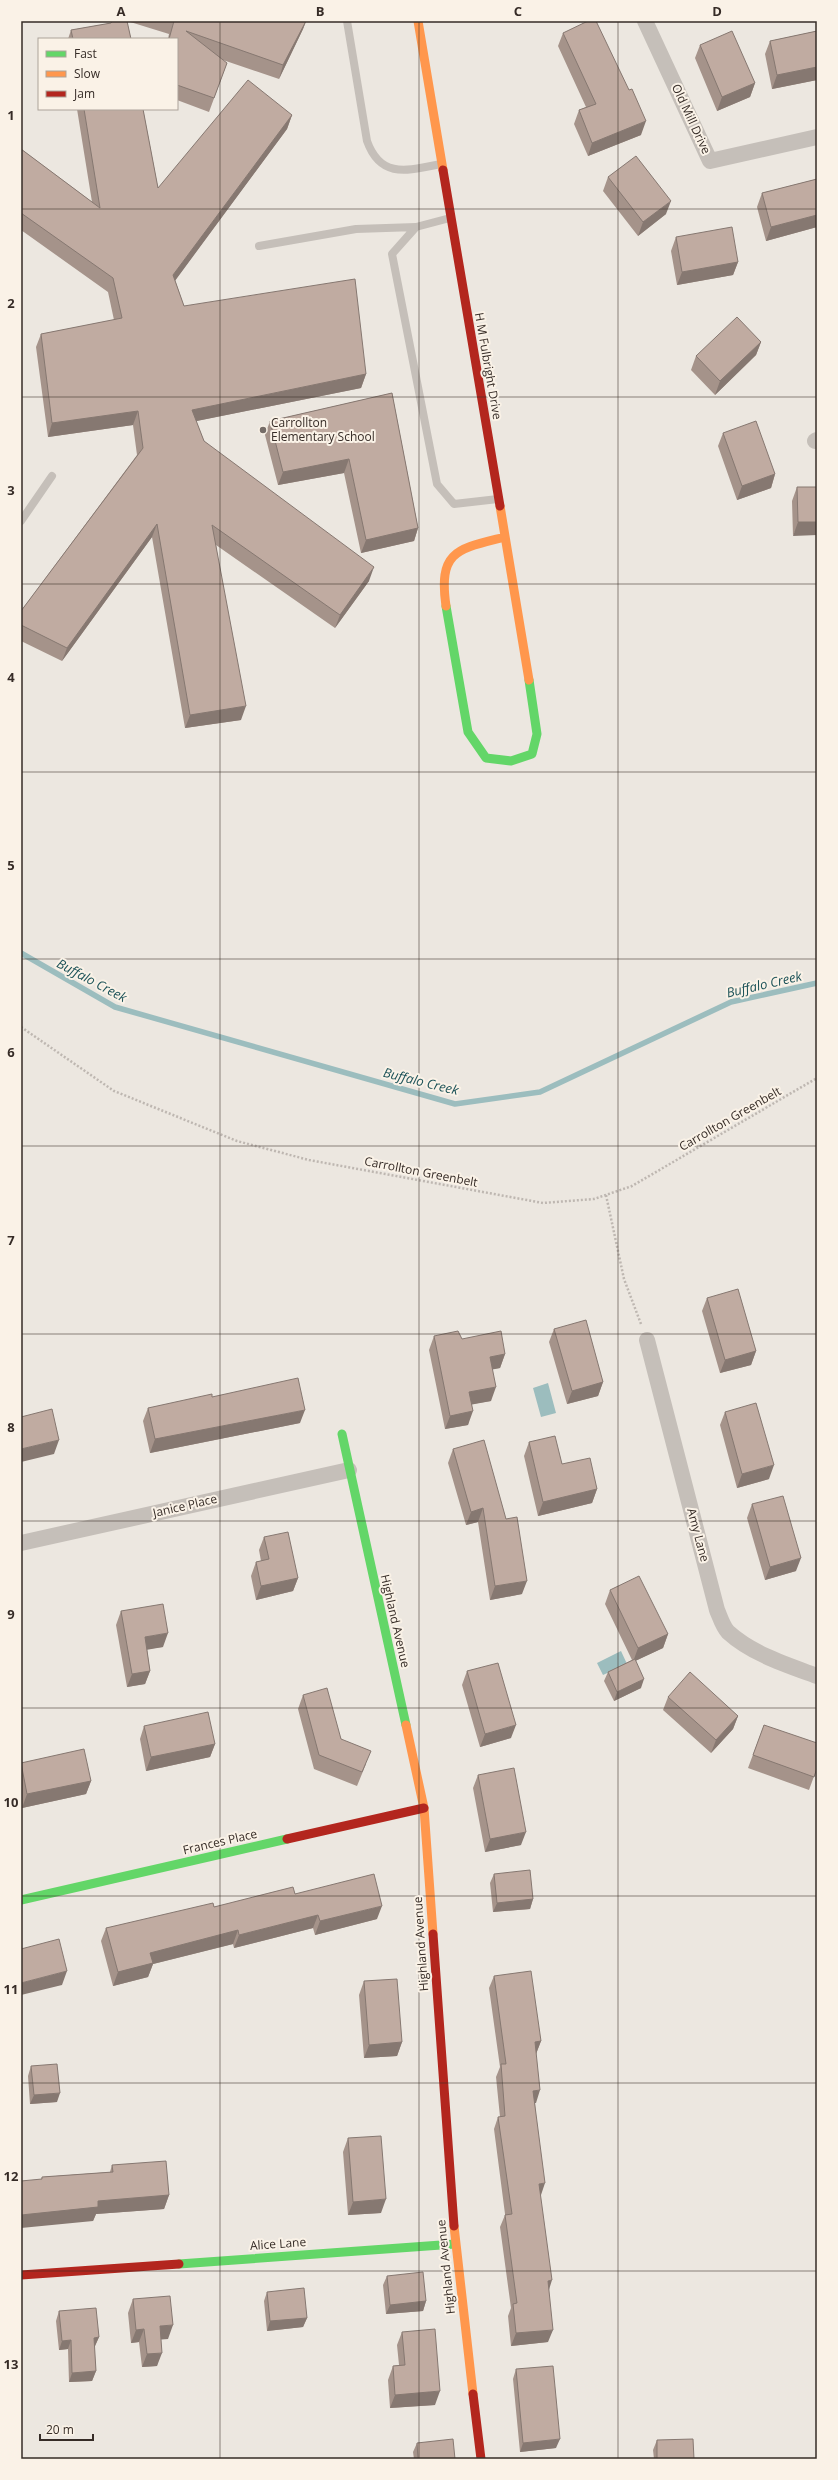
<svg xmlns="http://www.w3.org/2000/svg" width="838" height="2480" viewBox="0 0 838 2480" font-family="'Open Sans',sans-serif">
<rect width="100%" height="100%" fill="#ece7e0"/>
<path fill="#9cbdbe" d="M548,1383L556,1413L541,1417L533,1388Z
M621,1651L627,1664L603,1675L597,1663Z"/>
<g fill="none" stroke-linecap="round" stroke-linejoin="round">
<path stroke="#9cbdbe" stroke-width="5.5" d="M21,953L115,1007L455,1104L540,1092L731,1002L817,983"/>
<path stroke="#beb7b1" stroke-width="2.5" stroke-dasharray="2 2" stroke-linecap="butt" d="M21,1027L114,1091L237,1141L309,1160L543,1203L594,1199L632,1186L817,1078
M606,1195L624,1279L641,1324"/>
<path stroke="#c5bfb9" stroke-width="8" d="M347,21L367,141C381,180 409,170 441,164
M450,218L416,227L392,254L437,484L454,504L498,499
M259,246L356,229L416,227
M21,521L52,476"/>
<path stroke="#c5bfb9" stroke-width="16" d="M645,21L710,161L817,137
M815,441L817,440
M647,1340L717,1610C720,1617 723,1627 728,1632C752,1654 787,1665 817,1676
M21,1543L349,1470"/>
<path stroke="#63d668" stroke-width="9" d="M446,606L468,732L486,758L511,761L532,754L537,734L529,680
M342,1434L406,1725
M21,1900L287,1839
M179,2264L455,2244"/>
<path stroke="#ff974d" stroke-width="9" d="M418,21L443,170
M500,506L529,680
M446,606C438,550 458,549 505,537
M406,1725L424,1808L433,1934
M454,2226L473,2394"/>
<path stroke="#b3261e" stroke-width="9" d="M443,170L500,506
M287,1839L424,1808
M433,1934L454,2226
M21,2275L179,2264
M473,2394L481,2459"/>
</g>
<path fill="#a5938a" d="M112,21H306L303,29L279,79L220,59L227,63L209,112L177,100V39H168L169,34L127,21L131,39H68L71,30L111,23Z
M817,31V80L772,89L765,54L770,41Z
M563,33L629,90L641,135L588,156L574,124L579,110L586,107L558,46Z
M700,45L755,83L750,97L717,111L695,58Z
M77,109H143L158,188L292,115L287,129L175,280L184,306L366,374L361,388L196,421L204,441L369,581L335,628L216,545L241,720L185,728L152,537L62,661L21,641V611L137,455L133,425L48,437L36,347L41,334L114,320L108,292L21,230V149L92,202Z
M608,177L666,214L638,236L603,191Z
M817,179V227L766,241L757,207L762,193Z
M676,237L738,262L733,275L677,285L671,251Z
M761,342L756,355L715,395L691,370L696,356Z
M392,393L418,528L414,541L361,553L344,473L278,485L265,435L270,421Z
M723,433L775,474L771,488L737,500L718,446Z
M797,487H817L793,536L792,501Z
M707,1298L756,1351L751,1365L720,1373L702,1311Z
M554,1329L603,1382L598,1396L567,1404L549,1342Z
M434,1336L462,1339L505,1354L500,1368L492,1369L491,1401L472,1404L468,1425L445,1429L429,1350Z
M212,1397L300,1423L150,1453L143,1421L148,1408Z
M725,1412L769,1479L737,1488L720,1425Z
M529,1442L562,1464L597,1489L592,1503L538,1516L524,1456Z
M453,1449L506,1519L522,1594L490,1600L478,1522L466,1525L448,1463Z
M752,1504L796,1571L765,1580L747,1518Z
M264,1537L298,1578L293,1591L256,1600L251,1576L256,1562L261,1561L259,1550Z
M610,1590L668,1634L663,1648L635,1661L641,1688L614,1701L604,1681L608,1672L632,1660L605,1604Z
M121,1611L163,1647L147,1649L150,1671L145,1684L127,1687L116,1625Z
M467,1671L511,1738L480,1747L462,1685Z
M303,1695L341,1739L366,1764L357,1786L314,1769L298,1709Z
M668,1697L738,1716L733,1729L711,1753L663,1710Z
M764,1725L817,1768L809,1790L748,1768Z
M144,1726L215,1744L210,1757L146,1771L140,1739Z
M21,1763L91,1781L86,1794L22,1808L21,1802Z
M478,1775L521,1845L485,1852L473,1788Z
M494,1874L533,1899L530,1909L493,1912L490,1883Z
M295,1894L377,1919L315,1935L313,1928L234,1948L233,1944L153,1964L148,1977L113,1986L101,1941L106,1928L214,1907Z
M494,1976L541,2041L536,2054V2103H535L540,2195L549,2289L548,2342L511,2346L508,2316L511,2308L500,2227L505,2215V2214L494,2129L498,2117H500L496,2077L500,2067L489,1988Z
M364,1981L402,2042L397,2056L364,2058L359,1995Z
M31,2066L57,2102L30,2104L28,2076Z
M348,2138L381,2213L348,2215L343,2152Z
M112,2165L169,2195L164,2209L96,2214L93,2221L41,2180L42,2177L110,2172Z
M387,2276L426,2301L423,2311L386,2314L383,2285Z
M267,2292L307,2318L303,2327L267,2331L264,2301Z
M133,2299L168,2339H161L157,2366L142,2367L139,2342L131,2343L128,2313Z
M59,2311L99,2337L95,2346H94L96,2371L92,2381L69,2382L68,2349L59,2350L56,2321Z
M402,2332L435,2405L390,2408L388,2380L393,2366L399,2365L397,2345Z
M516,2369L556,2448L520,2452L513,2379Z
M657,2440L694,2459H654L653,2450Z
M417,2443L455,2459H414L413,2452Z"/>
<path fill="#867871" d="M306,21L303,29L279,79L283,65Z
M817,67V80L772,89L777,75Z
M755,83L750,97L717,111L722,97Z
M292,115L287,129L169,289L173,275Z
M646,121L641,135L588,156L592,143Z
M671,201L666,214L638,236L643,222Z
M817,215V227L766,241L771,227Z
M738,262L733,275L677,285L682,272Z
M761,342L756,355L715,395L720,381Z
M366,374L361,388L187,423L192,410Z
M138,411L133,425L48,437L52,423Z
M349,459L344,473L278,485L283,472Z
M775,474L771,488L737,500L742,486Z
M798,522H817V535L793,536Z
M157,524L152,537L62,661L67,648Z
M418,528L414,541L361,553L366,540Z
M374,567L369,581L335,628L340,615Z
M246,706L241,720L185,728L190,715Z
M756,1351L751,1365L720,1373L725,1360Z
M505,1354L500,1368L485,1371L490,1357Z
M603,1382L598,1396L567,1404L572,1391Z
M496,1387L491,1401L464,1406L469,1392Z
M305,1410L300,1423L150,1453L155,1439Z
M473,1411L468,1425L445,1429L450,1416Z
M59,1440L54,1454L21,1462V1449Z
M774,1465L769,1479L737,1488L742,1474Z
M597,1489L592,1503L538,1516L543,1502Z
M483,1508L478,1522L466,1525L471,1512Z
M801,1558L796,1571L765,1580L770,1567Z
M298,1578L293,1591L256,1600L261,1586Z
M527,1581L522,1594L490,1600L495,1586Z
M168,1633L163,1647L140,1651L145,1637Z
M668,1634L663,1648L633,1662L638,1648Z
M150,1671L145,1684L127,1687L132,1674Z
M644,1679L641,1688L614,1701L617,1692Z
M738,1716L733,1729L711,1753L716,1740Z
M516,1725L511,1738L480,1747L485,1734Z
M215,1744L210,1757L146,1771L151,1757Z
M91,1781L86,1794L22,1808L27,1794Z
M526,1832L521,1845L485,1852L490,1839Z
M533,1899L530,1909L493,1912L497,1903Z
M382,1906L377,1919L315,1935L320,1921Z
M318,1915L313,1928L234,1948L239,1935Z
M238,1930L233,1944L153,1964L148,1977L113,1986L118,1972L150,1953Z
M67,1971L62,1985L21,1995V1983Z
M541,2041L536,2054L535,2042Z
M402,2042L397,2056L364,2058L369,2045Z
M540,2090L536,2103H528L533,2091Z
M60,2093L57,2102L30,2104L34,2095Z
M545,2183L541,2195L534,2196L539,2184Z
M169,2195L164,2209L96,2214L93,2221L21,2228V2215L98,2201Z
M386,2199L381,2213L348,2215L353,2202Z
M552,2280L548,2293V2281Z
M426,2301L423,2311L386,2314L390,2305Z
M307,2318L303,2327L267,2331L270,2321Z
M173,2325L168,2339L155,2340L160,2326Z
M144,2329L139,2342L131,2343L136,2330Z
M553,2330L548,2342L511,2346L516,2333Z
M99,2337L95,2346L91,2347L94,2338Z
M71,2340L68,2349L59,2350L62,2341Z
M162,2353L157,2366L142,2367L147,2354Z
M96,2371L92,2381L69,2382L72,2373Z
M440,2391L435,2405L390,2408L395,2395Z
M560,2439L556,2448L520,2452L523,2443Z"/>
<path fill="#c0aba1" stroke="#867871" d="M112,21H127L131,39H73L71,30L111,23Z
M174,21H306L283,65L186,31L227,63L214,98L177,85V39H169Z
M588,21H596L629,90L632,89L646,121L592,143L579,110L596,104L563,33Z
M732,31L755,83L722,97L700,45Z
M817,31V67L777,75L770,41Z
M248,80L292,115L173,275L184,306L355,279L366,374L192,410L204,441L374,567L340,615L212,525L246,706L190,715L157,524L67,648L21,625V611L143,448L138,411L52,423L41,334L122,318L113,278L21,213V149L100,208L84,109H143L158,188Z
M636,156L671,201L643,222L608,177Z
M817,179V215L771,227L762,193Z
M732,227L738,262L682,272L676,237Z
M737,317L761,342L720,381L696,356Z
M392,393L418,528L366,540L349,459L283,472L270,421Z
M756,421L775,474L742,486L723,433Z
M797,487H817V522H798Z
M738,1289L756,1351L725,1360L707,1298Z
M586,1320L603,1382L572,1391L554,1329Z
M458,1331L462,1339L501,1331L505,1354L490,1357L496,1387L469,1392L473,1411L450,1416L434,1336Z
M298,1378L305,1410L155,1439L148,1408L212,1394V1397Z
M756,1403L774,1465L742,1474L725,1412Z
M52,1409L59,1440L21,1449V1417Z
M555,1436L562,1464L590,1458L597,1489L543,1502L529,1442Z
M484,1440L506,1519L517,1517L527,1581L495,1586L483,1508L471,1512L453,1449Z
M783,1496L801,1558L770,1567L752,1504Z
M288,1532L298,1578L261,1586L256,1562L269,1559L264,1537Z
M639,1576L668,1634L638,1648L610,1590Z
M163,1604L168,1633L145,1637L150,1671L132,1674L121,1611Z
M635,1659L644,1679L617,1692L608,1672Z
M498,1663L516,1725L485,1734L467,1671Z
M690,1672L738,1716L716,1740L668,1697Z
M327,1688L341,1739L371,1751L362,1772L319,1755L303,1695Z
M208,1712L215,1744L151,1757L144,1726Z
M764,1725L817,1743V1768L814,1777L753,1755Z
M84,1749L91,1781L27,1794L21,1763Z
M514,1768L526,1832L490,1839L478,1775Z
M530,1870L533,1899L497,1903L494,1874Z
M374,1874L382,1906L320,1921L318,1915L239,1935L238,1930L150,1953L153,1963L118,1972L106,1928L213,1903L214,1907L293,1887L295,1894Z
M59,1939L67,1971L21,1983V1949Z
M531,1971L541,2041L535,2042L540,2090L533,2091L545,2183L539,2184L552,2280L548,2281L553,2330L516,2333L513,2304L517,2303L505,2215L512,2214L498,2117L505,2116L501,2064H506L494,1976Z
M397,1979L402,2042L369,2045L364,1981Z
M57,2064L60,2093L34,2095L31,2066Z
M381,2136L386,2199L353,2202L348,2138Z
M166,2161L169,2195L98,2201V2207L21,2215V2181L42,2179V2177L113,2172L112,2165Z
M423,2272L426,2301L390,2305L387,2276Z
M304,2288L307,2318L270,2321L267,2292Z
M170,2296L173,2325L160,2326L162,2353L147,2354L144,2329L136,2330L133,2299Z
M96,2308L99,2337L94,2338L96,2371L72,2373L71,2340L62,2341L59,2311Z
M435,2329L440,2391L395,2395L393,2366L405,2365L402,2332Z
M553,2366L560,2439L523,2443L516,2369Z
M453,2439L455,2459H418L417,2443Z
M693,2439L694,2459H657V2440Z"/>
<path fill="none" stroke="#362c27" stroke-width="1" stroke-opacity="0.55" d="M220,21V2459M419,21V2459M618,21V2459M21,209H817M21,397H817M21,584H817M21,772H817M21,959H817M21,1146H817M21,1334H817M21,1521H817M21,1708H817M21,1896H817M21,2083H817M21,2271H817"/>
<circle fill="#766d68" stroke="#faf2e7" stroke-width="1.5" cx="263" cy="430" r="4"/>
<g text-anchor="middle" stroke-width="4" stroke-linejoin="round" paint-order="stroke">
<g font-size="12" fill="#362c27" stroke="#faf2e7">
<text transform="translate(691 119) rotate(65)" y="4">Old Mill Drive</text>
<text transform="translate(488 366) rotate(80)" y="4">H M Fulbright Drive</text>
<text transform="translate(730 1119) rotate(-30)" y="4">Carrollton Greenbelt</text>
<text transform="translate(421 1172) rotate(11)" y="4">Carrollton Greenbelt</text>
<text transform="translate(185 1506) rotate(-13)" y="4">Janice Place</text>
<text transform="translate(698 1535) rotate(75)" y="4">Amy Lane</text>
<text transform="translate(395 1621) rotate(77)" y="4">Highland Avenue</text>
<text transform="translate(220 1842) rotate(-13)" y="4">Frances Place</text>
<text transform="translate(421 1944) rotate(-94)" y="4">Highland Avenue</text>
<text transform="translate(278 2244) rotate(-4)" y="4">Alice Lane</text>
<text transform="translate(446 2267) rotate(-96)" y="4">Highland Avenue</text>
</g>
<g font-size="12" fill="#362c27" stroke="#faf2e7" text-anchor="start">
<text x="271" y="427">Carrollton<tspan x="271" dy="14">Elementary School</tspan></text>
</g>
<g font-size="13" font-style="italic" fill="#1c5258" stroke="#faf2e7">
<text transform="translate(92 980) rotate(28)" y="5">Buffalo Creek</text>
<text transform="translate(764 984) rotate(-13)" y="5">Buffalo Creek</text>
<text transform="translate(421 1081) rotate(14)" y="5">Buffalo Creek</text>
</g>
</g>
<rect width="838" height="2480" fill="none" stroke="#faf2e7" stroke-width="44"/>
<rect x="38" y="38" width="140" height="72" fill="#faf2e7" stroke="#aca39a"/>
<rect x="46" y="51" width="20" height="6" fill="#63d668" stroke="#aca39a"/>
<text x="74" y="58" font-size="12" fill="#362c27">Fast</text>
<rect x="46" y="71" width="20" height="6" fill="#ff974d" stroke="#aca39a"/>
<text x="74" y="78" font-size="12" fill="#362c27">Slow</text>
<rect x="46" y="91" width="20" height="6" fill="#b3261e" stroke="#aca39a"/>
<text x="74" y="98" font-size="12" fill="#362c27">Jam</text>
<path d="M40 2434v6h53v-6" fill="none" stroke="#362c27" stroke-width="2"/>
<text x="46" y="2434" font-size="12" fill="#362c27" stroke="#faf2e7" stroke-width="3" paint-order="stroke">20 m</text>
<rect x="22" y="22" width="794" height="2436" fill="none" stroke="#362c27" stroke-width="1.5"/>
<g font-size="13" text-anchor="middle" font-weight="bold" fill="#362c27">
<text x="121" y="16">A</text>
<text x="320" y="16">B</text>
<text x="518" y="16">C</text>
<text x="717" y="16">D</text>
<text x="11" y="120">1</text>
<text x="11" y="308">2</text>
<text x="11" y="495">3</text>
<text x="11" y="682">4</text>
<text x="11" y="870">5</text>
<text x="11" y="1057">6</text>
<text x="11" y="1245">7</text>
<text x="11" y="1432">8</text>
<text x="11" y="1619">9</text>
<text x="11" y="1807">10</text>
<text x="11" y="1994">11</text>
<text x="11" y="2181">12</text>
<text x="11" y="2369">13</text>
</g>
</svg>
